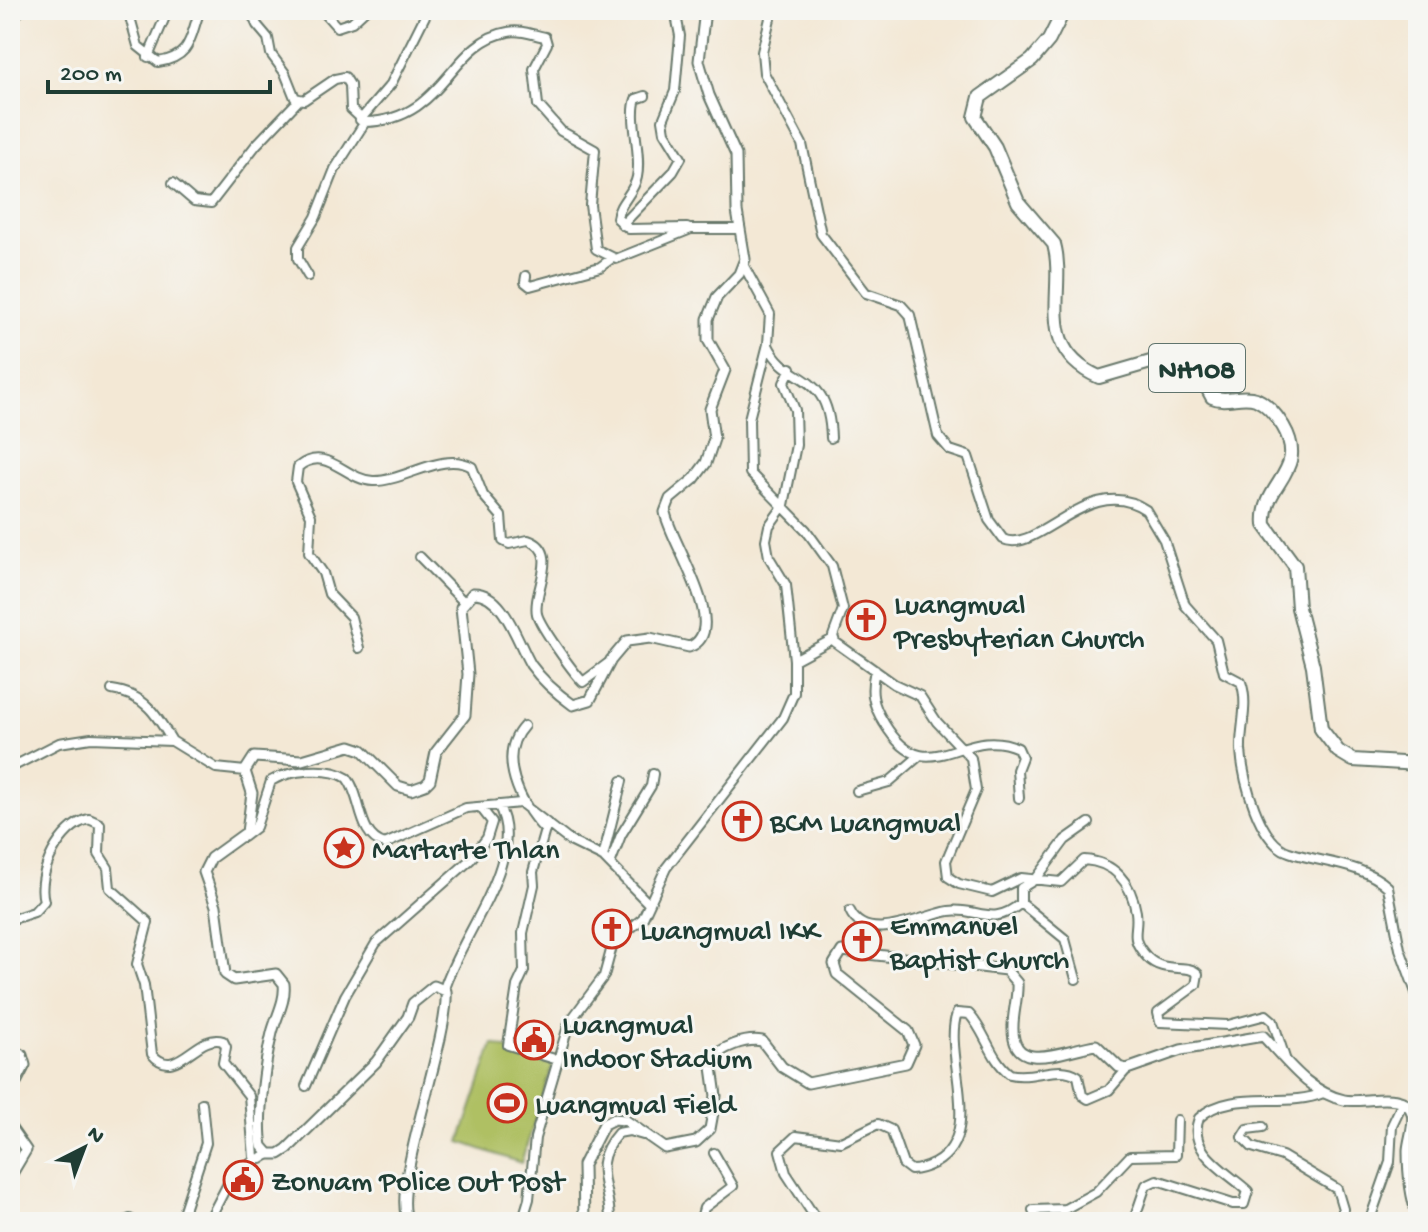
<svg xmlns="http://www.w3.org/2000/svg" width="1428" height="1232" viewBox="0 0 1428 1232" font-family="'Gochi Hand',sans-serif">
<rect width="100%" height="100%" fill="#f6f6f2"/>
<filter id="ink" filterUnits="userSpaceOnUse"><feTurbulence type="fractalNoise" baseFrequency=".0125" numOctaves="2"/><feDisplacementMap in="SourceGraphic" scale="16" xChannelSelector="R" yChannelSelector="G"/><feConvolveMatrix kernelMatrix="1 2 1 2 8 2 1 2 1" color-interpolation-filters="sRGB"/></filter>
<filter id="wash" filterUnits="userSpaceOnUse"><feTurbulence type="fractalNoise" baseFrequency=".006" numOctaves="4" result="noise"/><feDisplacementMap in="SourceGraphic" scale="32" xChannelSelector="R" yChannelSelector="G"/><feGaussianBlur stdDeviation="1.8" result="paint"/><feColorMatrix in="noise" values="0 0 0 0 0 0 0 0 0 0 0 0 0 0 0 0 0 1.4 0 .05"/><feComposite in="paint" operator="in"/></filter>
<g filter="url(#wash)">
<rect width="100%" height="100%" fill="#f3e8d5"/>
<path fill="#afc063" stroke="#677e4c" stroke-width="2" d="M493,1044L553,1065L521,1163L460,1142Z"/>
</g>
<g filter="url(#ink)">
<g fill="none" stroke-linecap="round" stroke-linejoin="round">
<defs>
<path id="minor" d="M128,10L138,46L158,62C193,57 190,35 200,10
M250,10L257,25L268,38L271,54L285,73L295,98L304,100L335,79L345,77L350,85L351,109L365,122C445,121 449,42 508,32C521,29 533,35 545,37L547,44L534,69L538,105L561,131L595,150L590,205L596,249L616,259L691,229H739
M322,10L337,27L352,22L365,10
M772,10L762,52L764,73L802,144L821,234L866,293L901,305L910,315L938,436L950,450L968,456L989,520L1003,539C1037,556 1090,471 1146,510L1164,540L1185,605L1216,640L1224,673L1241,682C1249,704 1240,728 1241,750C1243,779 1259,843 1289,852C1321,863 1362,863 1388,887L1400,949L1418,998
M10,18L22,10
M148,57L168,10
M645,96L636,99C629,119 642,153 637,177C634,193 619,202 617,218L629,229L687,228
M360,120L391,84L428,10
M173,183L194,201L211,203L256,145L299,100
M622,225L673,172L681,158L665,132L663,120L675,91L680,36L675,10
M744,266L770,314L768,344L749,419L750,473L806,530L832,566L843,609L833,636L835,642L894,684L920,696L937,722L971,758L976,790L946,861L948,877L959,884L992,892L1021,878L1061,882L1084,860C1114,862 1131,882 1136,912C1139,933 1128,936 1147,957C1164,975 1187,962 1198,974L1196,985L1158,1013L1160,1022L1228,1025L1266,1015L1273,1021L1285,1058
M308,276L298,259V247L316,217L335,169L365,122
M526,276L525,282L530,286L600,267L611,259
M768,345C788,387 829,368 831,438
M791,368L784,383L795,410L796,445L784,505L769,526L766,540L769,557L786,585L794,660
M420,557L463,601
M359,648L351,617L329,594L323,573L309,553L311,516L296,482L298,467C327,444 345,480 373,481C404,482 443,450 472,467L483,495L501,516L503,541L509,544L528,540C562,551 532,591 537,614C540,626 573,672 583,682L607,664
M875,670C870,691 872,704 884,723C927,795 963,722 1018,748L1022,757L1017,770L1019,798
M112,690C144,694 157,715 172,741
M524,726C496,756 520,804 545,830L533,872L534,885L523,933L524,971L517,986L508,1045L558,1060
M10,768L59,743L91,738L172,741L216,768L245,771
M857,791L889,782L918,757
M243,837L256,827L271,781C289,770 329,766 347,778C363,798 357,836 385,844L466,808L521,803L570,841L603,857L649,904
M603,857L622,781
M610,864L621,835L651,786L653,774
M850,911C866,946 923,915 949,911C978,907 992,928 1021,903
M10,920L34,912L44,901C36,874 60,825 89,819L100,824L99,854L108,868L110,888L148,922L137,964L144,985L152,1054C176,1083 197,1032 223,1041L226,1047L223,1063L249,1096L254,1157L261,1159L269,1154
M1076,979L1065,939L1021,903V888L1036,879L1065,840L1089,823
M444,989C460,935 529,857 498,805
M306,1086L345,996L376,943L470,860L487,838L492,822L481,808
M1263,1127L1247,1129L1242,1137L1252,1147L1282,1156L1337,1189L1343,1209L1342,1222
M123,1222L130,1219L136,1222
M180,1222L206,1143L202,1103
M208,1222L233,1174L258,1159
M522,1222L529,1199L535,1138L569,1023L604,976L613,943L643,918L666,868L783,718L794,693V660L833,639
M610,1222C611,1186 588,1167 618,1133L629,1131L643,1135
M700,1222L704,1208L733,1186L714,1153
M818,1222L786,1173L780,1151L796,1136L841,1142L878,1124L891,1130L903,1164L911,1170C920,1170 927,1167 935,1163C986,1134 942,1055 957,1013L969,1014C986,1032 990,1059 1010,1074C1033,1080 1059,1063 1078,1076L1082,1095L1088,1099L1109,1090L1127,1069
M1039,1222L1033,1210L1065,1209L1096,1192L1130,1156L1176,1155L1177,1120
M1123,1222L1135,1217L1146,1185L1157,1180L1233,1204H1244L1248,1191C1228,1172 1186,1152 1199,1118C1230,1088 1286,1109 1323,1093
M1369,1222L1390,1162L1392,1125L1403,1102"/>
<path id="tertiary" d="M10,1049L22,1055L25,1065L10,1094
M10,1127L26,1150L10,1177
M409,1222C388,1194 450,1039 446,991L434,986L413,1003L408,1017L376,1062L287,1149L279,1154H269L262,1146C257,1118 265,1062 272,1033C276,1017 286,1001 284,984L276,974L234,980L225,974L216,906L204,872L211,858L247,832L252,793L245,771L254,757L302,760L350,746L362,750L398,786L411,790L425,785L430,780L436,752L465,715L468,674L461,607L473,593C504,592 518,644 531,665C541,679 559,695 573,705L590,700L611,660L627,641L650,638L689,647C733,631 669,540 665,512L670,499L694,479L706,463L714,439L710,409L725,370L708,340V319L717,297L739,274L745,259L737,211L736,155L709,95L699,61L705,10
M584,1222L583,1165L604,1124L614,1119L625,1120L665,1148L696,1142L710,1129L716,1096L711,1060C721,1047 746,1038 762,1041L782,1067L808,1083L906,1063L914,1045L908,1031L837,974L834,964L842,951L1006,970L1017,983C1018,997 1013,1012 1013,1026C1011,1078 1068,1048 1096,1045L1119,1067L1127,1069L1181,1050L1263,1036C1287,1061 1308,1092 1344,1100C1362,1104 1405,1089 1412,1113C1415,1124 1409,1138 1408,1150C1408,1171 1410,1196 1418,1217"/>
<path id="trunk" d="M1064,10L1049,40L1032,60L980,97L975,117L995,147L1018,202L1054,244C1067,291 1033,348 1099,377L1154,361L1183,357L1197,369L1212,397C1226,403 1241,394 1256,399C1267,404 1276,415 1283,426C1310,472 1261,483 1265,525L1295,566L1298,608L1313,666L1321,729L1338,751L1353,760L1418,764"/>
</defs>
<use href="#minor" stroke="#69796c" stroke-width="12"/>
<use href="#tertiary" stroke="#69796c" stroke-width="13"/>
<use href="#trunk" stroke="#69796c" stroke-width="16"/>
<use href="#minor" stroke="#fff" stroke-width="8"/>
<use href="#tertiary" stroke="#fff" stroke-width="9"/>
<use href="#trunk" stroke="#fff" stroke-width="12"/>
</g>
</g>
<defs>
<symbol id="church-ring" viewBox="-11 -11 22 22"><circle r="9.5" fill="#f6f6f2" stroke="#c8321e" stroke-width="1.5"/><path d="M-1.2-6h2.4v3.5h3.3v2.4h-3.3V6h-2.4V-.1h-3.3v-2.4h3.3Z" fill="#c8321e"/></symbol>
<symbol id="sight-ring" viewBox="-11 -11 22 22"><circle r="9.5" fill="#f6f6f2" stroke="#c8321e" stroke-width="1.5"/><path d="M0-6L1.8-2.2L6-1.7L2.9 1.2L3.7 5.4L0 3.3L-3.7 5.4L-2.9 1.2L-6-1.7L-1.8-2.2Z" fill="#c8321e"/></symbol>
<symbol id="civic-ring" viewBox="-11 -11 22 22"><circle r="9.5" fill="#f6f6f2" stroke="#c8321e" stroke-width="1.5"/><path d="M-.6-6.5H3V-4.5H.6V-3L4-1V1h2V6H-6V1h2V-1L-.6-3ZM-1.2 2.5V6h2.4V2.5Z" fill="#c8321e"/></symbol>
<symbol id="stadium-ring" viewBox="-11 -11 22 22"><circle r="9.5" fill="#f6f6f2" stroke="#c8321e" stroke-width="1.5"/><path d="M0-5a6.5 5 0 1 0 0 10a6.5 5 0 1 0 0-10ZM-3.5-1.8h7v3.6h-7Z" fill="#c8321e"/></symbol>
</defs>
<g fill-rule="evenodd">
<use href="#church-ring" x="844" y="598" width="44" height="44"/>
<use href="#church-ring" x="720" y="799" width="44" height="44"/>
<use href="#sight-ring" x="322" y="826" width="44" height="44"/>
<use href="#church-ring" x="590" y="907" width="44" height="44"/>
<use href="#church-ring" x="840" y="919" width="44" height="44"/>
<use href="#civic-ring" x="512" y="1018" width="44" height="44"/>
<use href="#stadium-ring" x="485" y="1081" width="44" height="44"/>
<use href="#civic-ring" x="221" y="1158" width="44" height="44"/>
</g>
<g text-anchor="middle" stroke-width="6" stroke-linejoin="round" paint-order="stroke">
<rect fill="#f6f6f2" stroke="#60746d" stroke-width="2" x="1149" y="344" width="96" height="48" rx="6"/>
<g font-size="28" font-weight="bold" fill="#1f3d34">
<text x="1197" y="378">NH108</text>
</g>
<g font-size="30" fill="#1f3d34" stroke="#f6f6f2" text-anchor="start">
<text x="894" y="613">Luangmual<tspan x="894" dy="34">Presbyterian Church</tspan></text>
<text x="770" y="831">BCM Luangmual</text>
<text x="372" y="858">Martarte Thlan</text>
<text x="890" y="934">Emmanuel<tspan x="890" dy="34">Baptist Church</tspan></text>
<text x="640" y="939">Luangmual IKK</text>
<text x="562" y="1033">Luangmual<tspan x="562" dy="34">Indoor Stadium</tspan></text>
<text x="535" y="1113">Luangmual Field</text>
<text x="271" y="1190">Zonuam Police Out Post</text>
</g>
</g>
<rect width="1428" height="1232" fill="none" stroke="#f6f6f2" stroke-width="40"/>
<g transform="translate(84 1148) rotate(42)" stroke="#f6f6f2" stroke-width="6" paint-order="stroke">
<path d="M0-6L14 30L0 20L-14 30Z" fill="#1f3d34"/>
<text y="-12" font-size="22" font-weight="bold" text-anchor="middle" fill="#1f3d34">N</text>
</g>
<path d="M48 80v12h222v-12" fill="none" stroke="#1f3d34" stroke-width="4"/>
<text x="60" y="80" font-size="24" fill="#1f3d34" stroke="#f6f6f2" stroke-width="6" paint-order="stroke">200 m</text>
</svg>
